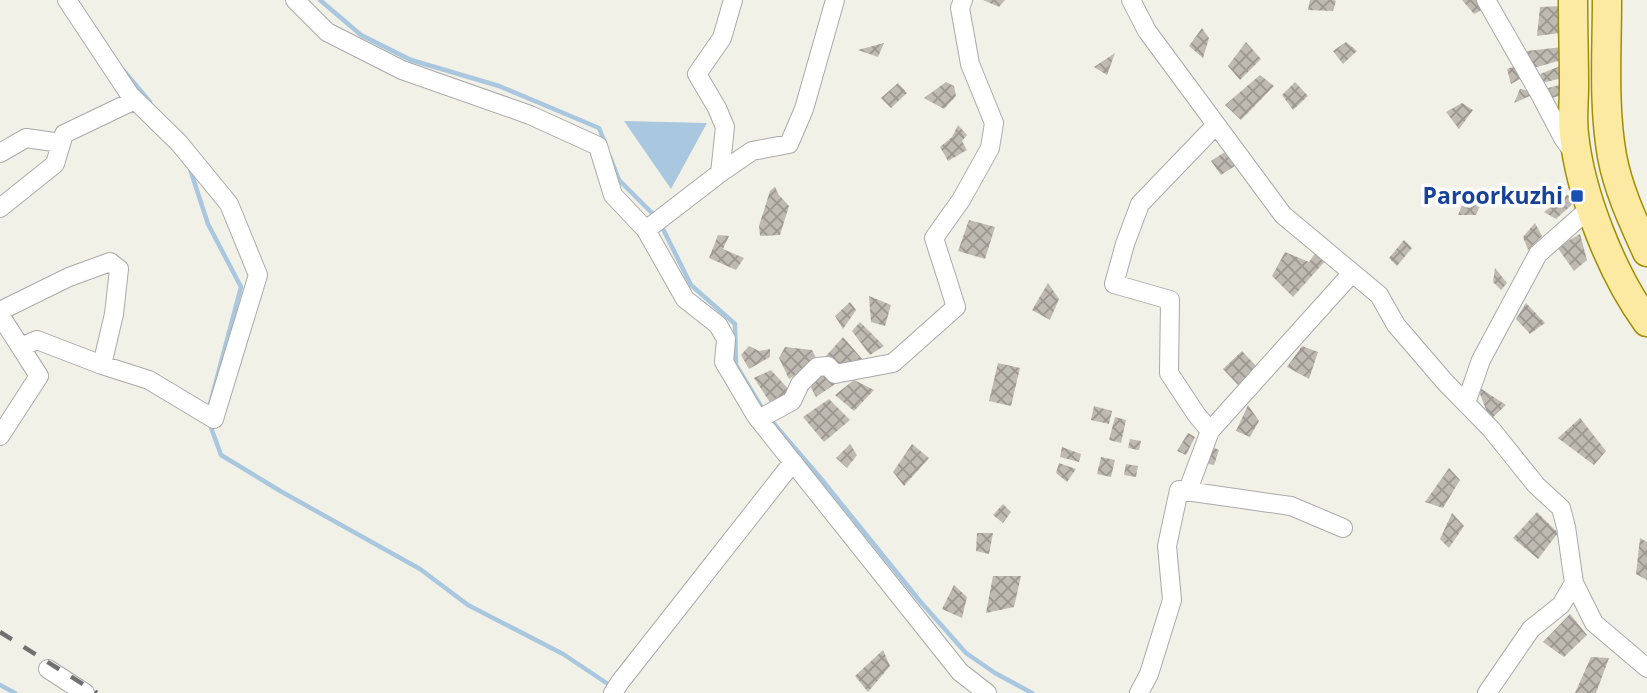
<svg xmlns="http://www.w3.org/2000/svg" width="1647" height="693" viewBox="0 0 1647 693" font-family="'Open Sans',sans-serif">
<defs>
<pattern id="building-cross-hatch" width="8" height="8" patternUnits="userSpaceOnUse" patternTransform="scale(1.75)"><rect width="8" height="8" fill="#bfbab1"/><path d="M0 0l8 8M0 8l8-8" fill="none" stroke="#9b9790"/></pattern>
</defs>
<rect width="100%" height="100%" fill="#f2f1e8"/>
<path fill="#a9c7df" d="M624,121L707,123L671,189Z"/>
<g fill="none" stroke-linecap="round" stroke-linejoin="round">
<path stroke="#a9c7df" stroke-width="4.5" d="M320,0L361,35L411,60L499,86L599,128L605,143
M124,71L150,102
M610,157L619,180L655,216
M189,166L208,224L241,287L210,404
M660,223L691,285L735,324L736,365L764,411
M769,418L818,475L919,600L966,653L995,673L1032,693
M209,422L221,455L282,492L420,569L468,605L563,654L611,686
M0,685L15,693"/>
</g>
<path fill="url(#building-cross-hatch)" d="M983,0H1005L999,7Z
M1310,0H1334L1336,1L1333,11L1308,10Z
M1462,0H1481L1486,8L1474,14Z
M1563,6L1560,33L1537,36L1540,7Z
M1202,28L1209,38L1203,58L1189,46Z
M1246,42L1261,59L1240,80L1228,66Z
M1346,42L1357,51L1343,64L1333,51Z
M884,43L878,57L858,50Z
M1562,47V60L1526,70L1527,51Z
M1115,53L1107,75L1094,67Z
M1563,65L1562,78L1542,83L1540,74Z
M1516,66L1524,77L1511,84L1507,69Z
M1260,75L1274,86L1241,120L1225,105Z
M946,82L954,86L956,96L944,109L924,98Z
M1295,82L1308,96L1293,110L1282,95Z
M898,83L907,93L891,108L881,98Z
M1562,84L1565,94L1549,99L1545,89Z
M1520,89L1539,92L1514,103Z
M1462,103L1473,110L1459,129L1446,112Z
M958,125L967,135L962,141L967,150L948,161L940,147L952,137Z
M1228,150L1238,164L1221,175L1211,161Z
M775,187L779,195L789,206L780,235L760,236L759,226L770,191Z
M1466,195L1482,201L1476,215H1458Z
M1567,195L1578,199L1556,219L1544,212Z
M969,220L995,227L985,259L958,251Z
M1535,223L1542,236L1528,250L1523,237Z
M1580,234L1587,260L1574,271L1557,247Z
M718,235L729,236L723,249L744,258L736,270L709,258Z
M1404,240L1412,248L1397,266L1389,258Z
M1317,251L1327,259L1293,297L1272,276L1285,252L1309,262Z
M1495,268L1507,283L1501,290L1493,282Z
M1048,283L1059,299L1050,320L1032,310Z
M869,296L891,305L885,326L871,322Z
M850,302L856,310L843,329L835,316Z
M1526,303L1545,323L1530,334L1516,319Z
M860,322L884,346L870,355L852,331Z
M843,337L864,361L836,370L825,357Z
M749,346L759,351L770,349V357L749,369L741,355Z
M1302,346L1318,352L1309,379L1287,367Z
M785,347L812,350L817,360L789,379L779,358Z
M1242,351L1257,367L1238,385L1223,369Z
M998,363L1020,368L1011,406L989,401Z
M824,369L838,382L816,397L808,382Z
M771,370L792,393L773,407L754,378Z
M854,380L874,390L854,411L835,395Z
M1477,386L1506,405L1490,420Z
M829,399L850,420L824,442L803,417Z
M1248,405L1259,421L1250,437L1236,431Z
M1094,406L1112,411L1109,424L1091,420Z
M1115,417L1126,420L1121,443L1109,440Z
M1580,418L1606,451L1594,465L1558,438Z
M1188,433L1195,437L1186,455L1177,451Z
M1130,439L1141,441L1139,450L1128,448Z
M850,444L857,455L847,468L836,458Z
M912,444L929,458L904,486L893,472Z
M1206,444L1219,450L1214,465L1196,462Z
M1062,447L1081,454L1079,462L1060,457Z
M1101,457L1115,460L1111,477L1097,474Z
M1059,463L1076,469L1067,482L1056,473Z
M1126,464L1138,466L1136,477L1124,475Z
M1449,468L1460,480L1443,508L1425,502Z
M1003,504L1011,512L1003,523L993,515Z
M1537,512L1558,533L1538,559L1513,538Z
M1452,513L1464,526L1449,548L1440,539Z
M977,533H993L989,554L976,551Z
M1640,538L1647,542V580L1636,574Z
M993,576H1021L1014,607L986,613Z
M954,585L967,597L962,618L942,609Z
M1570,614L1587,635L1564,657L1543,642Z
M883,650L890,666L868,692L855,676Z
M1591,657L1609,658L1596,693H1575Z"/>
<g fill="none" stroke-linecap="round" stroke-linejoin="round">
<defs>
<path id="minor" d="M295,0L327,32L402,70L530,115L598,146L613,195L646,230L685,299L718,325L726,339L724,362L756,416L960,672L987,693
M1131,0L1147,31L1283,215L1379,295L1396,325L1445,382L1491,429L1536,485L1561,508L1566,527L1574,583L1594,623L1647,668
M1486,0L1541,96L1563,138L1573,152
M0,153L26,138L61,143
M720,173L725,127L717,108L697,74L722,38L733,0
M0,208L55,164L64,134L135,100
M646,230L720,173L752,151L789,144L804,109L835,0
M0,311L69,277L110,262L119,269L114,314L102,365
M0,315L39,376L0,436
M21,347L37,340L102,365L149,380L214,419L258,275L229,204L179,143L130,95L67,0
M1466,403L1481,360L1538,254L1590,208
M759,419L792,401L800,384L817,367L828,366L835,374L893,363L956,307L934,238L961,200L990,148L994,123L970,64L960,8L963,0
M1210,431L1196,414L1169,373L1170,300L1114,284L1125,244L1140,204L1216,125
M1188,490L1210,431L1352,273
M48,669L85,693
M613,693L620,682L793,462
M1139,693L1149,674L1172,600L1167,546L1179,490L1291,506L1343,528
M1487,693L1531,629L1561,605L1574,583"/>
<path id="primary" d="M1573,0C1573,29 1574,57 1574,86C1574,102 1572,118 1574,134C1580,194 1612,274 1647,322
M1607,0C1607,51 1603,105 1612,156C1618,189 1633,221 1647,252"/>
</defs>
<use href="#minor" stroke="#a9a9a9" stroke-width="20"/>
<use href="#primary" stroke="#9f8e00" stroke-width="31"/>
<use href="#minor" stroke="#fff" stroke-width="18"/>
<use href="#primary" stroke="#fdeaa2" stroke-width="28"/>
<path stroke="#707070" stroke-width="4.5" stroke-dasharray="14 14" stroke-linecap="butt" d="M0,632L97,693"/>
</g>
<rect fill="#1a4fb4" stroke="#fff" stroke-width="2.5" x="1570" y="189" width="14" height="14" rx="3.5"/>
<g text-anchor="middle" stroke-width="7" stroke-linejoin="round" paint-order="stroke">
<g font-size="23" font-weight="bold" fill="#164399" stroke="#fff" text-anchor="end">
<text x="1563" y="204">Paroorkuzhi</text>
</g>
</g>
</svg>
